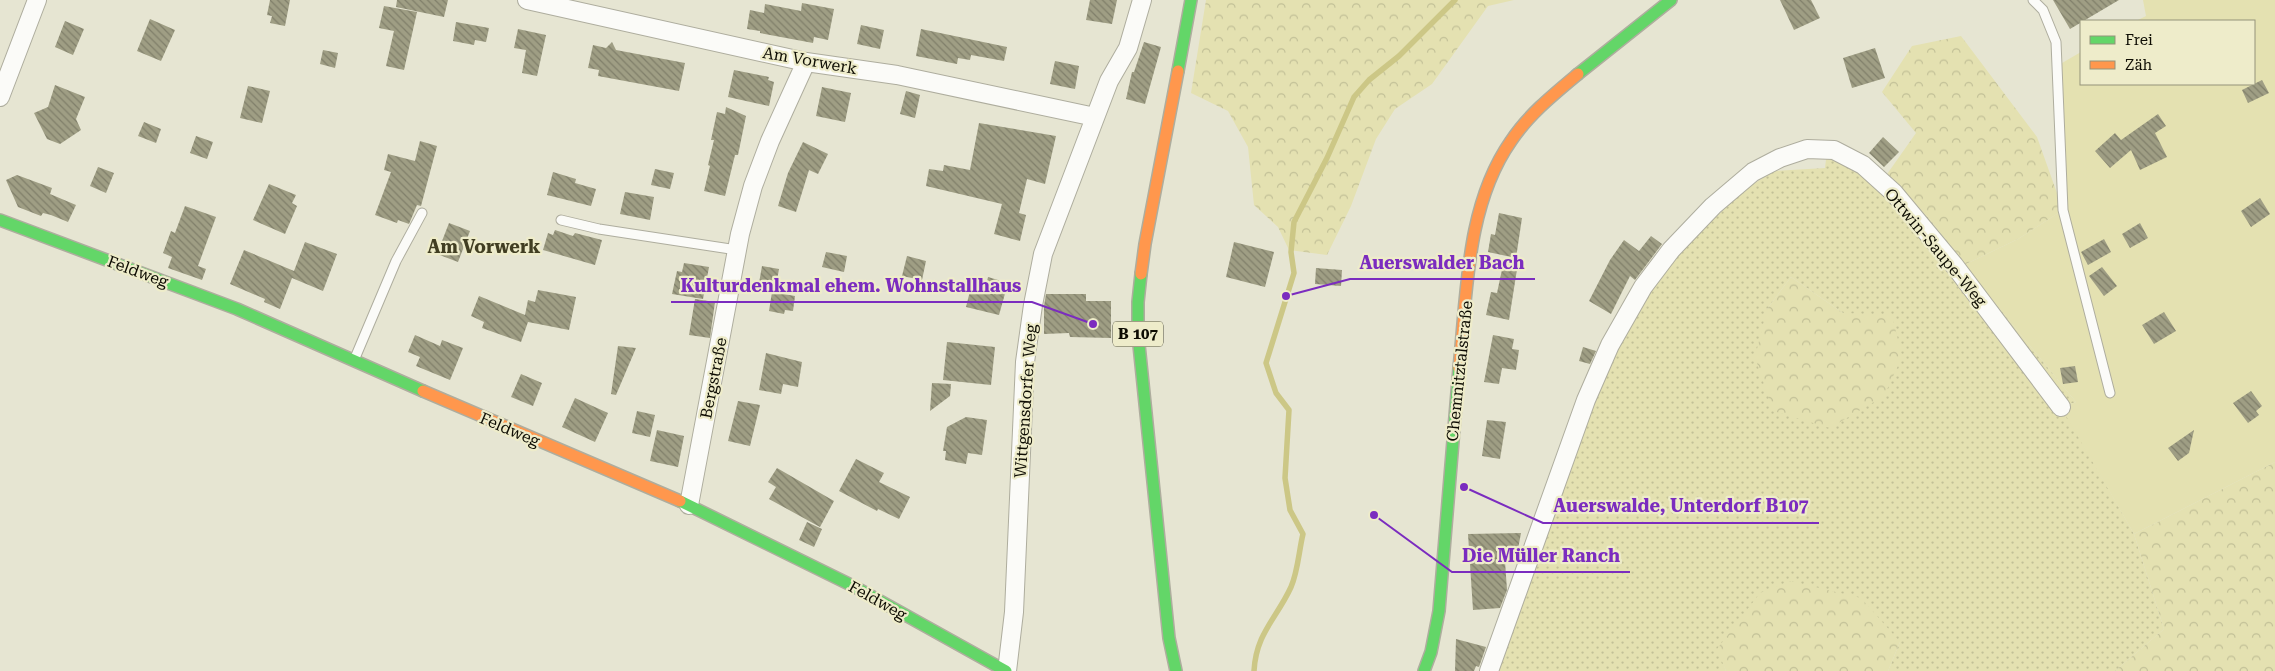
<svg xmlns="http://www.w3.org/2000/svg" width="2275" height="671" viewBox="0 0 2275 671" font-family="'Roboto Serif',serif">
<defs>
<pattern id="grass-dots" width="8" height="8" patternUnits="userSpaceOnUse" patternTransform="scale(1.25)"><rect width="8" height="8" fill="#e4e1b1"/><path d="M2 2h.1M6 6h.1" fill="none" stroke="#c2c097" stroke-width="1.8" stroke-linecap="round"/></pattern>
<pattern id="forest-crowns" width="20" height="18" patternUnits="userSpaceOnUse" patternTransform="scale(1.25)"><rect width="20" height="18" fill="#e4e1b1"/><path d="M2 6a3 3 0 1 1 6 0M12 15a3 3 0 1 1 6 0" fill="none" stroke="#c2c097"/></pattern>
<pattern id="building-back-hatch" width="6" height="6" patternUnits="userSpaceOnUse" patternTransform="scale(1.25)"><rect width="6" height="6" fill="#9f9e84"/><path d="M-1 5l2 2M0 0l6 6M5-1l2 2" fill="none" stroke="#807f6a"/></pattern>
</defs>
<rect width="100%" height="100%" fill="#e6e5d2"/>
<path fill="url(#grass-dots)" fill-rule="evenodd" d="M1828,142L1853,149L1930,219L1964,265L2076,402L2062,407L2134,534L2164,629L2115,671H1888L1900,642L1718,648L1726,671H1495L1604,371L1647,290L1683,248L1748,187L1775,171L1825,168ZM1791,277L1843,313L1767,309Z"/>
<path fill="url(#forest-crowns)" d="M1206,0H1514L1488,6L1432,84L1395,109L1376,139L1351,206L1327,255L1289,250L1278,227L1254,205L1248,147L1228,111L1191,93Z
M1961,36L2037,137L2063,210L2018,239L1964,265L1930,219L1885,177L1916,133L1882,92L1912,46Z
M1791,277L1843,313L1892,315L1902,357L1884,396L1830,428L1773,411L1755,357L1767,309Z
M2275,462V671H2115L2164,629L2134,534Z
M1790,581L1861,598L1900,642L1888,671H1726L1717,649L1760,593Z"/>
<path fill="#e4e1b1" d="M2143,0H2275V462L2134,534L2061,407L2076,402L1964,265L2018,239L2063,210L2062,63L2081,52V84H2254V21H2136L2146,16Z"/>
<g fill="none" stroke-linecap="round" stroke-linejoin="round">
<path stroke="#ccc786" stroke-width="5.5" d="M1254,671C1256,633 1277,618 1291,587C1298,571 1299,550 1303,534L1290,510L1285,478L1289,410L1276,393L1266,363L1294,273L1291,252L1294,222L1327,158L1354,97L1369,80L1399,56L1455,0"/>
</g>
<path fill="url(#building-back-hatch)" d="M270,0H290L285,26L270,23L272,16L267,15Z
M397,0H448L444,17L396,7Z
M1090,0H1117L1112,24L1086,20Z
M1780,0H1811L1820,18L1794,30Z
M2053,0H2119L2070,29Z
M802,3L834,9L828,40L814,37L813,43L760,33V31L747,29L750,10L764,13L765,4L801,11Z
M384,6L417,12L404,70L386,66L394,31L379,28Z
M150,19L175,30L161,61L137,51Z
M65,21L84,29L73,55L55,47Z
M456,22L489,28L486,42L475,40L474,45L453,41Z
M861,25L884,30L880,49L857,44Z
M518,29L546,35L537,76L522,73L526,50L514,48Z
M921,29L1007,47L1004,61L971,55L970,60L958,58L957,64L916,56Z
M612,42L616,50L685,63L679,91L598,76L599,70L588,68L593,45L606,48Z
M1144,42L1161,47L1145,104L1126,99L1132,72H1134Z
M1875,48L1885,78L1852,88L1843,58Z
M323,50L338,53L335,68L320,64Z
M1055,61L1079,66L1075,89L1050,84Z
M734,70L769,77L768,80L774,82L769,106L728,97Z
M2262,80L2269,93L2248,103L2242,90Z
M55,85L85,97L76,119L81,130L60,144L47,139L34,113L48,107Z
M248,86L270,91L262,123L240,118Z
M822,87L851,93L845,122L816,116Z
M906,91L920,95L915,118L900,114Z
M726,107L746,116L738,155H735L725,196L704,191L710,166L708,165L714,140H711L717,112L725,114Z
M2158,114L2166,126L2155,133L2167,157L2140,170L2131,150L2110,168L2095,151L2115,133L2121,140Z
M144,122L161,129L156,143L138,136Z
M979,123L1056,136L1045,184L1027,179L1019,213L1026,215L1020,241L994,234L1002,204L926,186L929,169L943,171L944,165L970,170Z
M196,136L213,142L207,159L190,153Z
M1883,137L1899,152L1884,167L1869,153Z
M420,141L437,146L421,206L417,205L409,224L398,220L397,223L375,215L391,172L384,170L388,154L415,161Z
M803,142L828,154L818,174L809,170L796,212L778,206L788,173Z
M98,167L114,173L106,193L90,186Z
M655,169L674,173L670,189L651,185Z
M553,172L576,179L575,183L596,189L591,206L547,195Z
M17,175L52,188L50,194L76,205L68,222L51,215L43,213L41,216L18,207L6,180Z
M269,184L296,195L292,203L297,206L285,234L253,220Z
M625,192L654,197L650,220L620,214Z
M2260,198L2270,214L2251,227L2241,211Z
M185,206L216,217L198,266L206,269L202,280L168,268L172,257L163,253L171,231L175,233Z
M1499,213L1522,218L1516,258L1488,252L1491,234L1495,235Z
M449,223L470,231L458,262L437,254Z
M2140,223L2148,238L2130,248L2122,234Z
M555,230L573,236L575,233L602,240L595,265L543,250L548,233L553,235Z
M1651,236L1662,244L1635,280L1630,276L1611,314L1589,301L1610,260L1624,240L1639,251Z
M2104,239L2111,252L2088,265L2081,252Z
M305,242L337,254L323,291L292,278L280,309L264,302L265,299L230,284L244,250L294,271Z
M1234,242L1274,252L1265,287L1226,277Z
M826,252L847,256L844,272L822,267Z
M907,256L926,261L922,280L902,276Z
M1504,260L1518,263L1509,320L1486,315L1491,292L1497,293Z
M684,263L709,267L703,299L672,294L677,271L682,272Z
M762,266L779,269L776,286L759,283Z
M2102,267L2117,286L2104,296L2089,276Z
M1316,268L1342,270L1341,286L1315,284Z
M988,277L1008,283L999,315L966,307L971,287L985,290Z
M538,290L576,297L569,330L528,322L521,342L482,328L484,322L471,316L479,296L525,315L528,300L535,302Z
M772,292L795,296L793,311L785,310L784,314L769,311Z
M1046,294H1086V301H1111V338L1070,337L1069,333L1044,334V306Z
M695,299L715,302L710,338L689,335Z
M2164,312L2176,331L2154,344L2142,325Z
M415,335L440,346L442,340L463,348L450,380L416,366L420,357L408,352Z
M1493,335L1514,339L1512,349L1519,350L1516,370L1502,368L1499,384L1484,382Z
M947,342L995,347L991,385L943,380Z
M618,346L636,348L616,395L611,394Z
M1583,347L1596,351L1590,364L1579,361Z
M766,353L802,362L798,387L783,384L781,394L759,390Z
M2075,366L2078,382L2063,384L2060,368Z
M521,374L542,383L533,406L511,397Z
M932,383L951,384L950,396L930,411Z
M2251,391L2262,406L2256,411L2259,415L2248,423L2233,403Z
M575,398L608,413L595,442L562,427Z
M738,401L760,405L750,446L728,441Z
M637,411L655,415L650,437L632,433Z
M966,417L987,420L982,455L968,453L966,464L945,460L946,451H943L947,427Z
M1487,420L1506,422L1500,459L1482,456Z
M657,430L684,436L678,467L650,461Z
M2194,430L2189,453L2178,461L2168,448Z
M856,459L884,473L879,482L910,497L899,519L878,509L877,511L839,491Z
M777,468L834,501L820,527L769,499L776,487L768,482Z
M807,522L822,529L814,547L799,540Z
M1521,533L1518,549L1504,547L1507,590L1500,608L1473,610L1468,534Z
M1456,639L1486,647L1479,667L1476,666L1474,671H1455Z"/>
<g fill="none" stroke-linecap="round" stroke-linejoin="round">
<defs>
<path id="lane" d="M2033,0L2043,10L2056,42L2063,210L2110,393
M561,220L599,229L737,250
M355,358L396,261L422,213"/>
<path id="street" d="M527,0L806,62L897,75L1095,117
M0,97L37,0
M689,505L740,234L753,186L770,141L806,62
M1007,671L1014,612L1025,362L1033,305L1043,254L1109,81L1128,48L1142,0
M1489,671L1586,400L1610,345L1643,287L1671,250L1713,206L1753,172L1780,158L1807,149L1834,150L1863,165L1894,193L1954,265L2061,407"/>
<path id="fast" d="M1178,71L1191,0
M1578,74L1671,0
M0,220L237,309L423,391
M1141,274L1138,302V335L1169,638L1176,671
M680,501L855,587L1006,671
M1424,671L1431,652L1439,611L1459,368"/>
<path id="slow" d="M1141,274L1145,244L1178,71
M1459,368C1467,293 1466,205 1511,141C1528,115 1554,94 1578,74
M423,391L680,501"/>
</defs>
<use href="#lane" stroke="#aead9e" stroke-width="11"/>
<use href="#street" stroke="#aead9e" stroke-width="20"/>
<use href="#fast" stroke="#aead9e" stroke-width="14"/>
<use href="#slow" stroke="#aead9e" stroke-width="14"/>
<use href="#lane" stroke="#fbfbf8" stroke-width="9"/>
<use href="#street" stroke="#fbfbf8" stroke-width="18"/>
<use href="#fast" stroke="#63d668" stroke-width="11"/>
<use href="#slow" stroke="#ff974d" stroke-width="11"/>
</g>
<g text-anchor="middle" stroke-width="4.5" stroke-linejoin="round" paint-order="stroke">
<rect fill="#eeecca" stroke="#51503f" stroke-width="1" x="1113" y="321.5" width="50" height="25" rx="4"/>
<g font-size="15" font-weight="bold" fill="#0e0d03">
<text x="1138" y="339">B 107</text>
</g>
<g font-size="16" fill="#0e0d03" stroke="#eeecca">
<text transform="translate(810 60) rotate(10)" y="6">Am Vorwerk</text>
<text transform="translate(1936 247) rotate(50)" y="6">Ottwin-Saupe-Weg</text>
<text transform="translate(138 271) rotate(20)" y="6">Feldweg</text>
<text transform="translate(1459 371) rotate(-84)" y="6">Chemnitztalstraße</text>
<text transform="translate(713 378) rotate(-79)" y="6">Bergstraße</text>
<text transform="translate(1025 401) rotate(-86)" y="6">Wittgensdorfer Weg</text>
<text transform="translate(510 429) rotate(23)" y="6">Feldweg</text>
<text transform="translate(878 600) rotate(29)" y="6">Feldweg</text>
</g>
<g font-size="18" font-weight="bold" fill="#413e22" stroke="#eeecca">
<text x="484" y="253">Am Vorwerk</text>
</g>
</g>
<path fill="none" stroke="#7b2cbf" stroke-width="2" d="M1286 296L1350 279H1535M1093 324L1032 302H671M1464 487L1543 523H1819M1374 515L1452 572H1630"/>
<g fill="#7b2cbf" stroke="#eeecca" stroke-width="2">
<circle cx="1286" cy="296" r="5"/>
<circle cx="1093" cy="324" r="5"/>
<circle cx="1464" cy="487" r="5"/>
<circle cx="1374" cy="515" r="5"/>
</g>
<g font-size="18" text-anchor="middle" font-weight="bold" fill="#7b2cbf" stroke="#eeecca" stroke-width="4.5" stroke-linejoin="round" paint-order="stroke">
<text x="1442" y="269">Auerswalder Bach</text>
<text x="851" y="292">Kulturdenkmal ehem. Wohnstallhaus</text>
<text x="1681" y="512">Auerswalde, Unterdorf B107</text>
<text x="1541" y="562">Die Müller Ranch</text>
</g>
<rect x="2080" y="20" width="175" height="65" fill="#eeecca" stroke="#94937a"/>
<rect x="2090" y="36" width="25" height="8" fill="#63d668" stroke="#94937a"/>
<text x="2125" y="45" font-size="15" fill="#0e0d03">Frei</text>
<rect x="2090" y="61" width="25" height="8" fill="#ff974d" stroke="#94937a"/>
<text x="2125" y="70" font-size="15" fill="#0e0d03">Zäh</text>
</svg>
